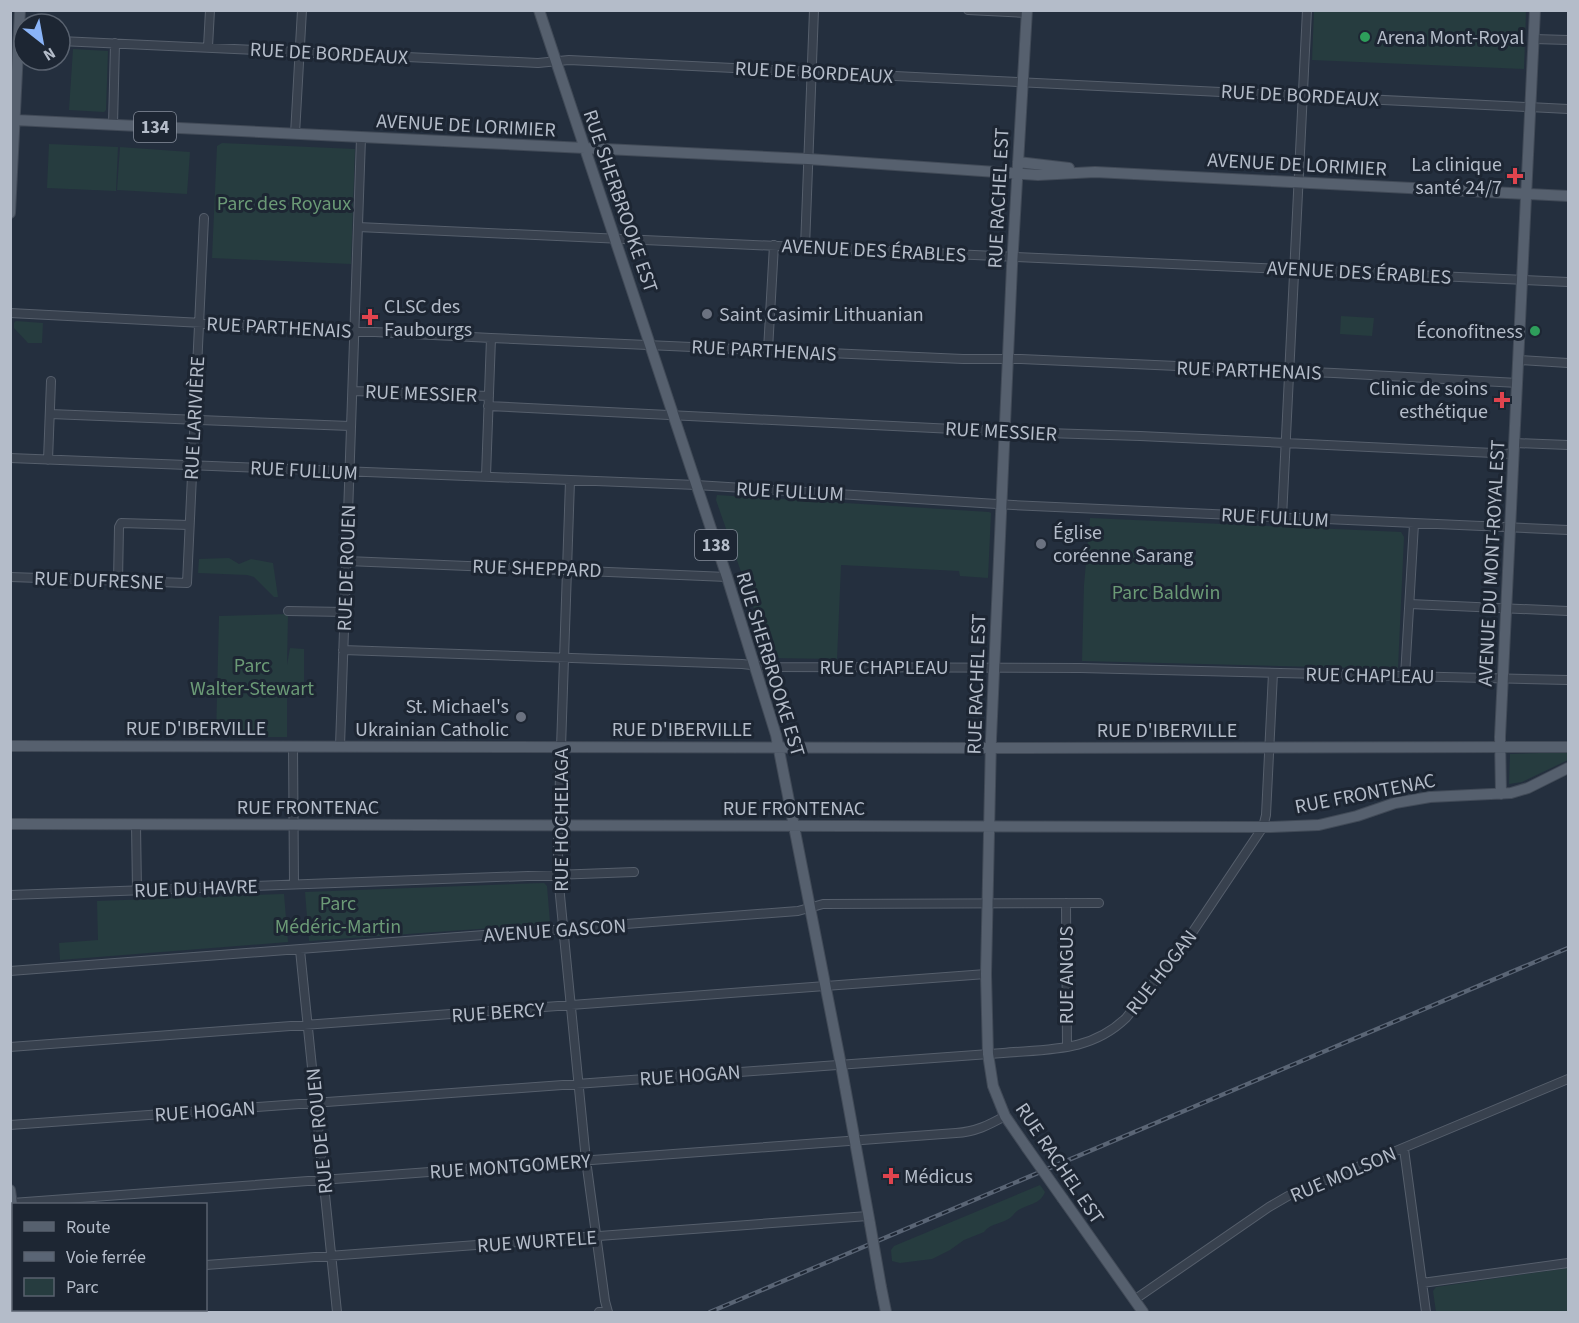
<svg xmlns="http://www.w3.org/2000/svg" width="1579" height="1323" viewBox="0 0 1579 1323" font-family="'Source Sans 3',sans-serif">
<rect width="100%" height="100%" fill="#242f3e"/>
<path fill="#263c3f" d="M1314,11H1526L1524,69L1312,60Z
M73,49L108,51L106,110L104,112L69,110Z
M222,143L355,149L351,264L212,258L217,146Z
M49,144L118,147L116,191L47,188Z
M120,147L190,152L187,194L117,190Z
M1341,316L1374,318L1372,336L1340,334Z
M16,321L43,323L42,343H28L14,328V323Z
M717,495L989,512L991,513L988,578L960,576L959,571L841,565L837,659L771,658L716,500Z
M1090,518L1401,532L1404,537L1398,668L1395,669L1082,661L1084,585Z
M229,558L239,564L251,559L273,563L278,597H274L254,577L247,575L198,573L199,559Z
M288,614L287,665L290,648L304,649V693L287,694V737H216L219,616Z
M1568,752V760L1522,782L1509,784L1510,754Z
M544,883L547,886L550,922L548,924L309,941L305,892Z
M284,894L288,942L60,960L59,943L98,940L97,901Z
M1040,1185L1045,1192C1040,1205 1027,1204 1017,1211C1014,1213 1013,1216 1010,1218C1001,1224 991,1223 984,1232L964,1240L950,1250L932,1259L900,1263L892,1261L891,1250L894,1246Z
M1568,1268V1312H1436L1433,1291L1436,1287Z"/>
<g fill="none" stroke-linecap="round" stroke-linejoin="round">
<defs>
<path id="minor" d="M968,10L1026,13
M1534,39L1568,40
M60,41L538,63L569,60L610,62L1568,109
M208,47L210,10
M113,125L115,43
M295,134L302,10
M358,227L1568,282
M805,247L814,10
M10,313L491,338L963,359H1021L1334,373L1518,383
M768,350L774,245
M1519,360L1568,363
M353,391L489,396
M488,406L1014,432L1140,436L1514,454
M50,414L350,426
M1515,443L1568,445
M10,458L696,485L1013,505L1568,530
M48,460L51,381
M486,476L491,338
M570,481L558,837V875L586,1160L605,1301L608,1312
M1282,518L1307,10
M347,561L727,577
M10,577L187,583L204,218
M118,581L119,527L121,523L189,525
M1410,604L1568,611
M288,611L345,612
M343,650L742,664L770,667L1080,668L1568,680
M1405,676L1414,524
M293,746L294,884
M340,746L361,138
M136,824L137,891
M10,895L634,872
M1066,903L1067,1047
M300,950L337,1312
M10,971L798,911L823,904L1099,903
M10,1047L986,974
M10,1125L1003,1053C1049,1049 1091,1052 1126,1018L1190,936L1263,827L1266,815L1273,673
M1404,1149L1426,1312
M12,1203L956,1133C975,1132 989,1125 1005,1116
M206,1265L868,1216
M1422,1283L1568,1263
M1134,1300L1269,1207L1288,1196L1568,1079
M599,1312H608"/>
<path id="major" d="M539,10L727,577L776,735L841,1065L870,1224
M1027,10L1012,266L991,739L986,974L988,1054L993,1086L1005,1116L1027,1148
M10,118L15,120L808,159L1038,175L1095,172L1568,196
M1018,162L1069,168
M10,213L20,10
M10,746L1004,748L1568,747
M1501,794L1500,737L1535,10
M10,824L1271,827L1319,825L1357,816L1395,803L1430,797L1511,793L1528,788L1568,768
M10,1190L14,1219
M1063,1199L1143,1312
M881,1287L886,1312
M23,1310V1312"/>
</defs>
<use href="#minor" stroke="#565f6c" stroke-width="10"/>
<use href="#major" stroke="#414a57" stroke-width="12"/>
<use href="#minor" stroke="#38414e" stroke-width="8"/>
<use href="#major" stroke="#56606e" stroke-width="10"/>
<defs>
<path id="rail" d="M710,1312L1568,948"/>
</defs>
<use href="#rail" stroke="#5a6575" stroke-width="4.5"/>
<use href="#rail" stroke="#1d2633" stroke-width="2" stroke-dasharray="7" stroke-linecap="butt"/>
<defs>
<path id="major-bridge" d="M1027,1148L1063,1199
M870,1224L881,1287"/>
</defs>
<use href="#major-bridge" stroke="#414a57" stroke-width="12" stroke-linecap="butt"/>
<use href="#major-bridge" stroke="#56606e" stroke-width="10"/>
</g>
<g fill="#2e9e5b" stroke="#1d2633" stroke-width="2">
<circle cx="1365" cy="37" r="6"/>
<circle cx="1535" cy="331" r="6"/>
</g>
<g fill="#e0444e" stroke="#1d2633" stroke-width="2">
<path d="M1512 167h6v6h6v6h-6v6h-6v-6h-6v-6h6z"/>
<path d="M367 308h6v6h6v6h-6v6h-6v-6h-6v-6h6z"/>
<path d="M1499 391h6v6h6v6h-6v6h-6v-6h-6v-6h6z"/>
<path d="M888 1167h6v6h6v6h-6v6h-6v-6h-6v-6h6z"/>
</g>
<g fill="#6b7280" stroke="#1d2633" stroke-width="2">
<circle cx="707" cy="314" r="6"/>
<circle cx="1041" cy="544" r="6"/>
<circle cx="521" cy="717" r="6"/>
</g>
<g text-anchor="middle" stroke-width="6" stroke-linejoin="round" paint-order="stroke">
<g fill="#1d2633" stroke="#878f9c" stroke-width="1.5">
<rect x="134" y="112" width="42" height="30" rx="4.5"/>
<rect x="695" y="530" width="42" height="30" rx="4.5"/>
</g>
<g font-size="18" font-weight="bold" fill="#b4bcc9">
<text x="155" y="133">134</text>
<text x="716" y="551">138</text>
</g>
<g font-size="20" fill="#b4bcc9" stroke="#1d2633" text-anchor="start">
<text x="1377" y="44">Arena Mont-Royal</text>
<text x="1502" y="171" text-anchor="end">La clinique<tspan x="1502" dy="23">santé 24/7</tspan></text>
<text x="384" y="313">CLSC des<tspan x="384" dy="23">Faubourgs</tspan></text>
<text x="719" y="321">Saint Casimir Lithuanian</text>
<text x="1523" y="338" text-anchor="end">Éconofitness</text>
<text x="1488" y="395" text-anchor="end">Clinic de soins<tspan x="1488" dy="23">esthétique</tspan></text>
<text x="1053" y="539">Église<tspan x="1053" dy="23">coréenne Sarang</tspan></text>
<text x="509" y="713" text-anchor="end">St. Michael's<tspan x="509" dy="23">Ukrainian Catholic</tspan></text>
<text x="904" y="1183">Médicus</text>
</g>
<g font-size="20" fill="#b4bcc9" stroke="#1d2633">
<text transform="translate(329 53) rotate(3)" y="7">RUE DE BORDEAUX</text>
<text transform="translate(814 72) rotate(3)" y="7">RUE DE BORDEAUX</text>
<text transform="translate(1300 95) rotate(3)" y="7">RUE DE BORDEAUX</text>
<text transform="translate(466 125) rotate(3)" y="7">AVENUE DE LORIMIER</text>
<text transform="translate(1297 164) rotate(3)" y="7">AVENUE DE LORIMIER</text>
<text transform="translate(998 198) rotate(-87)" y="7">RUE RACHEL EST</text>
<text transform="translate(621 201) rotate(71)" y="7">RUE SHERBROOKE EST</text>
<text transform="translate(874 250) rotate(3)" y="7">AVENUE DES ÉRABLES</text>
<text transform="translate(1359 272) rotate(3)" y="7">AVENUE DES ÉRABLES</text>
<text transform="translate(279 327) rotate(3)" y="7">RUE PARTHENAIS</text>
<text transform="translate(764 350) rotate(3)" y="7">RUE PARTHENAIS</text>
<text transform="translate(1249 370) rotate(2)" y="7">RUE PARTHENAIS</text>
<text transform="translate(421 393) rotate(2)" y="7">RUE MESSIER</text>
<text transform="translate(194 418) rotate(-87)" y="7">RUE LARIVIÈRE</text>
<text transform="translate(1001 431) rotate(3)" y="7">RUE MESSIER</text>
<text transform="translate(304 470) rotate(3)" y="7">RUE FULLUM</text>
<text transform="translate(790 491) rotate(3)" y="7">RUE FULLUM</text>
<text transform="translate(1275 517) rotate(3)" y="7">RUE FULLUM</text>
<text transform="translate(1491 563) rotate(-87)" y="7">AVENUE DU MONT-ROYAL EST</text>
<text transform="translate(346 568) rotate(-88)" y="7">RUE DE ROUEN</text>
<text transform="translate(537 568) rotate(2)" y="7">RUE SHEPPARD</text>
<text transform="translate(99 580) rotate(2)" y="7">RUE DUFRESNE</text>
<text transform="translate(771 664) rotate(73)" y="7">RUE SHERBROOKE EST</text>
<text x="884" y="674">RUE CHAPLEAU</text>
<text transform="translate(1370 675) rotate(1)" y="7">RUE CHAPLEAU</text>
<text transform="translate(976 684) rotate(-88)" y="7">RUE RACHEL EST</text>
<text x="196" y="735">RUE D'IBERVILLE</text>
<text x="682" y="736">RUE D'IBERVILLE</text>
<text x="1167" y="737">RUE D'IBERVILLE</text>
<text transform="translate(1365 793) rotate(-11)" y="7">RUE FRONTENAC</text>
<text x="308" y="814">RUE FRONTENAC</text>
<text x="794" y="815">RUE FRONTENAC</text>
<text transform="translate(561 820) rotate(-90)" y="7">RUE HOCHELAGA</text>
<text transform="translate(196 888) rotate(-2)" y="7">RUE DU HAVRE</text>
<text transform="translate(555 930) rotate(-4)" y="7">AVENUE GASCON</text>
<text transform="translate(1161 972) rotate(-52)" y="7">RUE HOGAN</text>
<text transform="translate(1066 975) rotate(-90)" y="7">RUE ANGUS</text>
<text transform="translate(498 1012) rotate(-4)" y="7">RUE BERCY</text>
<text transform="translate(690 1075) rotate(-4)" y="7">RUE HOGAN</text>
<text transform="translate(205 1111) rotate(-4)" y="7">RUE HOGAN</text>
<text transform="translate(319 1131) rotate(-96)" y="7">RUE DE ROUEN</text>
<text transform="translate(1060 1163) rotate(56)" y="7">RUE RACHEL EST</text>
<text transform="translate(510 1166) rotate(-4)" y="7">RUE MONTGOMERY</text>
<text transform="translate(1343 1174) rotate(-23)" y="7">RUE MOLSON</text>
<text transform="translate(537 1241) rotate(-4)" y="7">RUE WURTELE</text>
</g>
<g font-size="20" fill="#6b9a76" stroke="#1d2633">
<text x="284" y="210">Parc des Royaux</text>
<text x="1166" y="599">Parc Baldwin</text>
<text x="252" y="672">Parc<tspan x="252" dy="23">Walter-Stewart</tspan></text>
<text x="338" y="910">Parc<tspan x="338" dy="23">Médéric-Martin</tspan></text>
</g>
</g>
<rect width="1579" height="1323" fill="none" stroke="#b4bcc9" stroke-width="24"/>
<rect x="12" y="1203" width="195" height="108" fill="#1d2633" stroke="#59626f" stroke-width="1.5"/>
<rect x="24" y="1222" width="30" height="9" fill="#56606e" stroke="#59626f" stroke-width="1.5"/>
<text x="66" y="1233" font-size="18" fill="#b4bcc9">Route</text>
<rect x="24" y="1252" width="30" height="9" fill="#5a6575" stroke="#59626f" stroke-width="1.5"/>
<text x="66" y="1263" font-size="18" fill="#b4bcc9">Voie ferrée</text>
<rect x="24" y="1278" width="30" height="18" fill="#263c3f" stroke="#59626f" stroke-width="1.5"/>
<text x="66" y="1293" font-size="18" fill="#b4bcc9">Parc</text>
<g transform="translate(42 42) rotate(149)"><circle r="28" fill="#1d2633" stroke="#59626f" stroke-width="1.5"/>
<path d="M0-4.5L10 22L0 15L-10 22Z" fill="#8ab4f8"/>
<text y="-9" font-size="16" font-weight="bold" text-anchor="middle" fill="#b4bcc9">N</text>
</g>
</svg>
